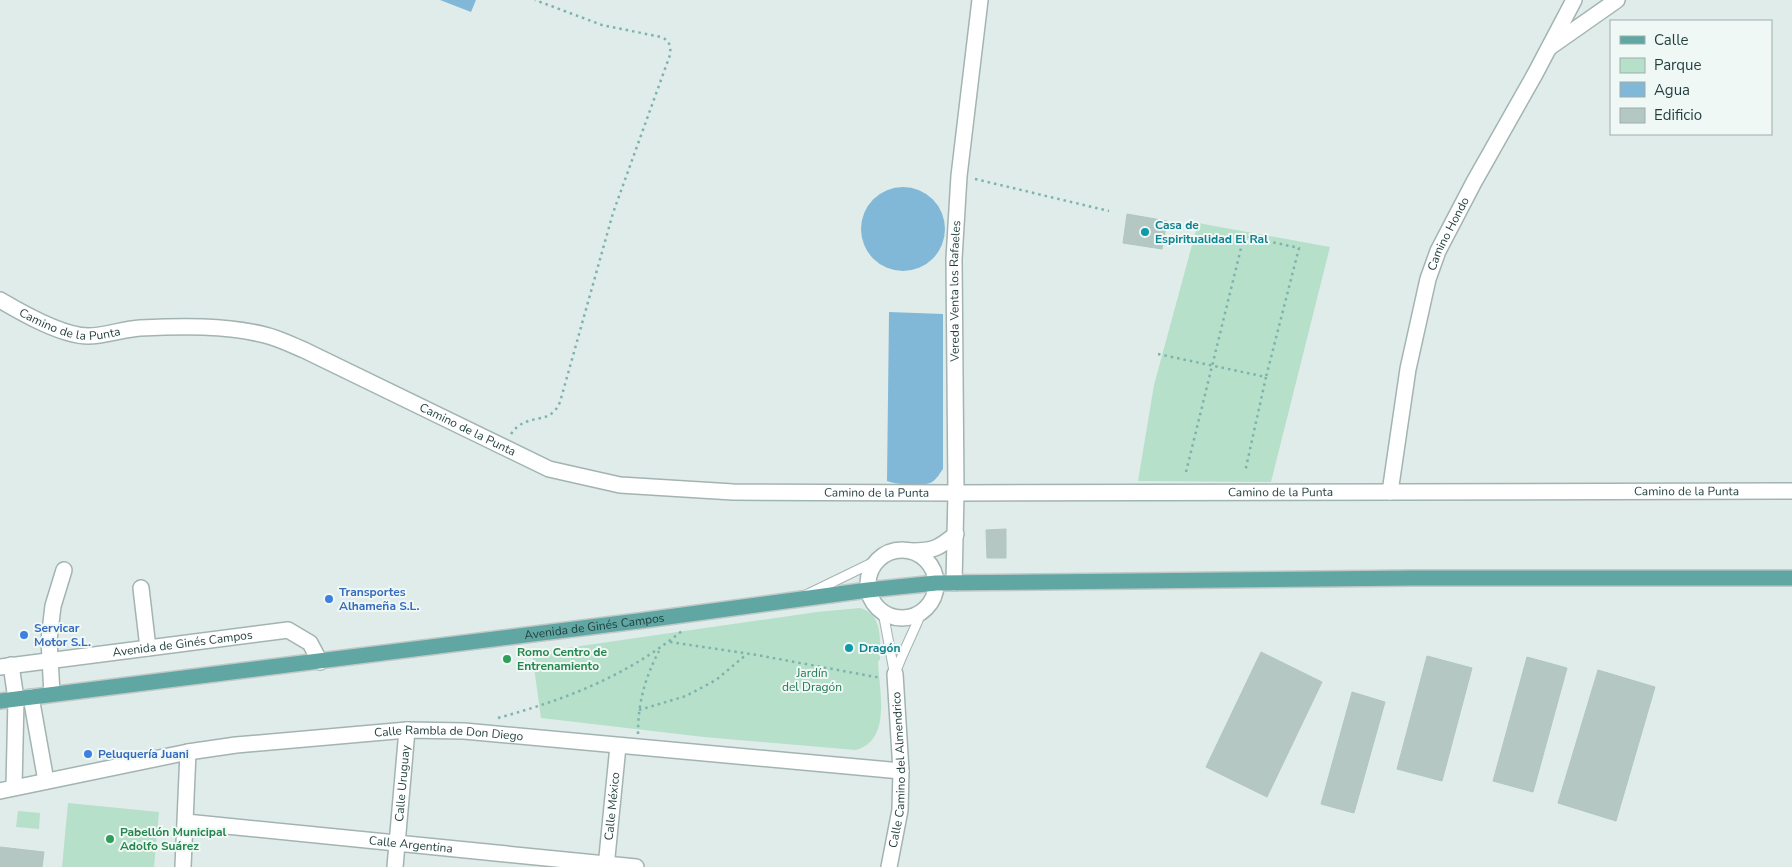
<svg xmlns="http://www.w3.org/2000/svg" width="1792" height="867" viewBox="0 0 1792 867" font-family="'Nunito Sans',sans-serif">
<rect width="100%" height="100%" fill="#e0ece9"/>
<path fill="#b6e0ca" d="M1198,223L1330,247L1271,482L1138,481L1154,385Z
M860,608C883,614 880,640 880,659L878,662C879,690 892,740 856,750L704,737L541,718L532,653L817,612Z
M68,803L159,812L154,867H62Z
M18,811L40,813L39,829L16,827Z"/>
<path fill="#82b8d7" d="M440,0H476L471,12Z
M861 229a42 42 0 1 1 84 0a42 42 0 1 1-84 0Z
M889,312L943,314V469C940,473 937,479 932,482C924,487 896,485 887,481Z"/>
<path fill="#b5c7c3" stroke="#b1c6c2" d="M1127,214L1167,221L1162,249L1123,243Z
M1006,529V558H987L986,530Z
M1261,652L1322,682L1267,797L1206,767Z
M1427,656L1472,668L1442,781L1397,769Z
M1527,657L1567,668L1533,792L1493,781Z
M1598,670L1655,687L1616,821L1558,803Z
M1352,692L1385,702L1354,813L1321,804Z
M0,847L44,852L42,867H0Z"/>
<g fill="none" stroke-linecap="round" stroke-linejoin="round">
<defs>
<path id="lane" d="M808,594L878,560
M883,612L894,671
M895,674C902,653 913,634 921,613"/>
<g id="street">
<path d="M1550,47L1617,0"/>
<path id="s1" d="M0,300C22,313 62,336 88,336C105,336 123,329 140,328C182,326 225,325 265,335C278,338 292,345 304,350L549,469L620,485L733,492L956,493L1792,491"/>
<path id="s2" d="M1390,492L1408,369L1428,279L1438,251L1474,182L1535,74L1574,0"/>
<circle cx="902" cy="584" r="34"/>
<path d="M911,551C934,551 939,548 956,534"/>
<path id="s3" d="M954,583L956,493L954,259L959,176L980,0"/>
<path d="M141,588L148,648"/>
<path d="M11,665L16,699L14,787"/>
<path id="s4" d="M0,667L288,630L310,643L320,662"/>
<path d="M52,694L49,640L53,606L64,570"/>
<path d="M31,697L46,781"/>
<path id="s5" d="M0,791L188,752L236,745L407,730L464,731L901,771"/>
<path id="s6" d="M186,822L636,867"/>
<path d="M183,867L188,752"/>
<path id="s7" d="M395,867L407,730"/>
<path id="s8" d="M606,867L618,746"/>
<path id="s9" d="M889,867L900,810L901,771L895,674"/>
</g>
<g id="primary">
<path id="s10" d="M0,701L638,621L868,590L936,583L1413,578H1792"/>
</g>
</defs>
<use href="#lane" stroke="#a2b4b2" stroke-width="11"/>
<use href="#street" stroke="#a2b4b2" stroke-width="18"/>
<use href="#primary" stroke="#c0c9c8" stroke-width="18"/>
<path stroke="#7db3ad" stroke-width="2.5" stroke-dasharray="2.5 4" stroke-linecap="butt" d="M975,179L1109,211
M1158,354L1266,377L1245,472
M511,434C528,410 549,428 560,402L613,213L670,55C671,46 670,41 661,37L602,25L535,0
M1186,472L1244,236L1299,248L1266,377
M670,642L757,655L881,678
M639,710L686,696L716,680L747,654
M498,718C567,699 627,676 683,630
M638,734C638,702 645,678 659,651"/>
<use href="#lane" stroke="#fff" stroke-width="9"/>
<use href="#street" stroke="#fff" stroke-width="15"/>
<use href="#primary" stroke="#60a6a2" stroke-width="15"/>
</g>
<g fill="#0f9aa8" stroke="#f0f8f6" stroke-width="2">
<circle cx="1145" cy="232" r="5"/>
<circle cx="849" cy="648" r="5"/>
</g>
<g fill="#3f7fe0" stroke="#f0f8f6" stroke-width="2">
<circle cx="329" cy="599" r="5"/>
<circle cx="24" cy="635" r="5"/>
<circle cx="88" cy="754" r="5"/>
</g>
<g fill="#2e9e5b" stroke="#f0f8f6" stroke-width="2">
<circle cx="507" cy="659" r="5"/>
<circle cx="110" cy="839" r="5"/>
</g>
<g text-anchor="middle" stroke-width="4" stroke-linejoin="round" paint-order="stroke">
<g font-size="12" font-weight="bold" fill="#0d838f" stroke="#f0f8f6" text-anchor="start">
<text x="1155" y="229">Casa de<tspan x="1155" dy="14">Espiritualidad El Ral</tspan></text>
<text x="859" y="652">Dragón</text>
</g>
<g font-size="12" fill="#1f3e3c" stroke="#f0f8f6">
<text dy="4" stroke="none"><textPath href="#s2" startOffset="266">Camino Hondo</textPath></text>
<text dy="4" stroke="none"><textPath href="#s3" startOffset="292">Vereda Venta los Rafaeles</textPath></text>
<text dy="4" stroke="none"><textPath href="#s1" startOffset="76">Camino de la Punta</textPath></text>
<text dy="4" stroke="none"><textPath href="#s1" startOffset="498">Camino de la Punta</textPath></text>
<text dy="4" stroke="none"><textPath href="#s1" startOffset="1728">Camino de la Punta</textPath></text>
<text dy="4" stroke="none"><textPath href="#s1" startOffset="918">Camino de la Punta</textPath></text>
<text dy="4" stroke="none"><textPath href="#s1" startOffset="1322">Camino de la Punta</textPath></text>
<text dy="4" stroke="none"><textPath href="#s10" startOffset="599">Avenida de Ginés Campos</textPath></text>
<text dy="4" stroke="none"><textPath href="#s4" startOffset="184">Avenida de Ginés Campos</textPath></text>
<text dy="4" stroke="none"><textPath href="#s5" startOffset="454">Calle Rambla de Don Diego</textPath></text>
<text dy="4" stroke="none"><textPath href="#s9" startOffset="98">Calle Camino del Almendrico</textPath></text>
<text dy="4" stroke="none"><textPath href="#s7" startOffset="84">Calle Uruguay</textPath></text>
<text dy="4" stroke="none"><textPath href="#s8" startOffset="61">Calle México</textPath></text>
<text dy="4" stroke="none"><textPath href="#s6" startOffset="226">Calle Argentina</textPath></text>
</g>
<g font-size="12" font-weight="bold" fill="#366cbe" stroke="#f0f8f6" text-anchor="start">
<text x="339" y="596">Transportes<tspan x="339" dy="14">Alhameña S.L.</tspan></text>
<text x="34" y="632">Servicar<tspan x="34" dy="14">Motor S.L.</tspan></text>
<text x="98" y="758">Peluquería Juani</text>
</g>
<g font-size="12" font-weight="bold" fill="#27864d" stroke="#f0f8f6" text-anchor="start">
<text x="517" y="656">Romo Centro de<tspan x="517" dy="14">Entrenamiento</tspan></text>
<text x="120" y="836">Pabellón Municipal<tspan x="120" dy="14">Adolfo Suárez</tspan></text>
</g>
<g font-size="12" fill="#257856" stroke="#f0f8f6">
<text x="812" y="677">Jardín<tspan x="812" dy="14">del Dragón</tspan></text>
</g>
</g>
<rect x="1610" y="20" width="162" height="115" fill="#f0f8f6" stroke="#9caeac"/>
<rect x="1620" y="36" width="25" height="8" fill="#60a6a2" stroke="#9caeac"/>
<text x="1654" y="45" font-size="15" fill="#1f3e3c">Calle</text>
<rect x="1620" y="58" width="25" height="15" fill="#b6e0ca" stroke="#9caeac"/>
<text x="1654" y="70" font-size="15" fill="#1f3e3c">Parque</text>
<rect x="1620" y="82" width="25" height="15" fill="#82b8d7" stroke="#9caeac"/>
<text x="1654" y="95" font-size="15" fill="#1f3e3c">Agua</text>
<rect x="1620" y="108" width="25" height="15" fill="#b5c7c3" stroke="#9caeac"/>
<text x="1654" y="120" font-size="15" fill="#1f3e3c">Edificio</text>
</svg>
